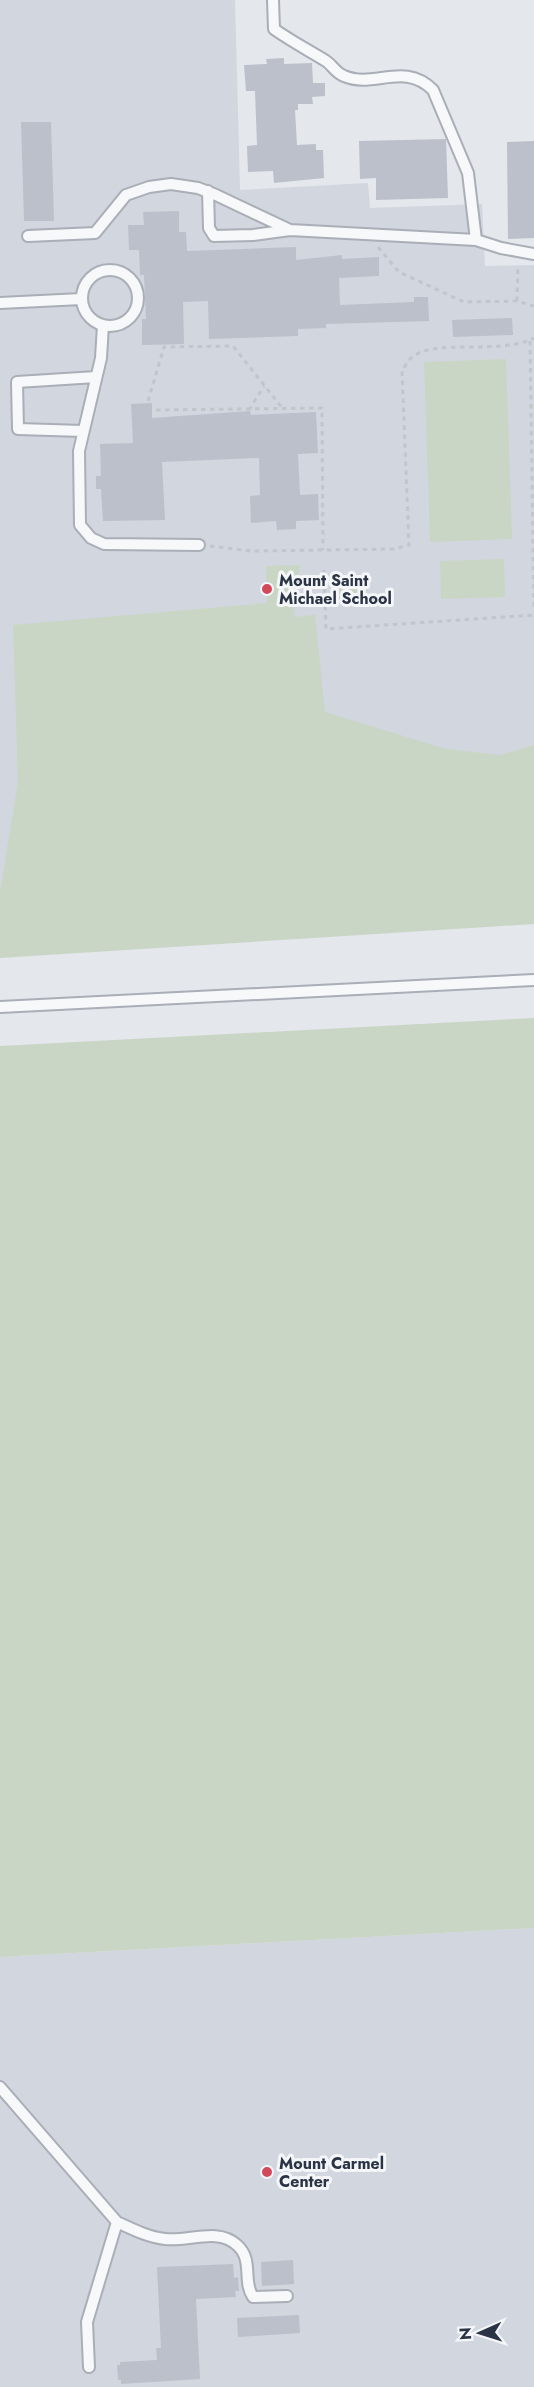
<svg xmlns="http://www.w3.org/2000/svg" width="534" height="2387" viewBox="0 0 534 2387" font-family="Jost,sans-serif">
<rect width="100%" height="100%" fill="#e4e7ec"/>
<path fill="#d2d6de" d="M0,0H235L240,190L368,183L370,208L482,204L485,266L534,265V912L0,932Z
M534,1928V2387H0V1957Z"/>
<path fill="#c9d6c5" d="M506,359L512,539L430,542L424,362Z
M504,559L505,597L441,599L440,561Z
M300,565L294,617L315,615L325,712L446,749L500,755L534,745V924L0,958V892L18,781L13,625L267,603L266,566Z
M356,579H364L369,583C369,596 357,604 344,604L332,596V588Z
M534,1018V1928L0,1957V1046Z"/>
<path fill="#bbc0ca" d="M284,58V64L312,63L313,83H325V96L312,97L313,104H298V110H295L297,145L316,144V150H323L324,178L274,183L273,171L248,172L247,146L257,145L255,91H246L244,65L267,64L266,59Z
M21,122H51L54,221H24Z
M446,139L448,198L376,200V178L360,179L359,141Z
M534,141V238L508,239L507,142Z
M179,211V232H186L187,251L296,247V260L342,255V259L379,257V276L339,278L340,305L414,302V297H428L429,321L326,324V328L298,329V336L209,339L208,301L183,302L184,344L142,345V319H146L144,275H140L139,250H129L128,225H144L143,212Z
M512,318L513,335L453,337L452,320Z
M152,403V418L250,411L251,415L316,412L318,453L298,454L300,495L318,494L319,520L296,521V529L277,530L276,521L251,523L250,496L260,495L259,458L162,462L165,520L103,521L101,489H96V476H101L100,444L133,443L131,404Z
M293,2260L294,2284L262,2286L261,2262Z
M233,2264L234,2278L238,2277L239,2291H235L236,2297L196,2299L200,2379L121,2384V2380H118L117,2365H120V2362L157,2360L156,2348H161L157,2267Z
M299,2315L300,2333L238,2337L237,2318Z"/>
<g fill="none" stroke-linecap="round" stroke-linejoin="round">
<defs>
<path id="lane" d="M273,0L274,29C291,41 308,50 326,61C332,65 336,73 344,76C374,89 404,61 433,90L468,173L476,240
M208,191L209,228L214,236L253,235L290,230
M28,236L95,233L126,195L149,187L171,184L198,188L216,195L290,230L476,240L501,248L534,254
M82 298a28 28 0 1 1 56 0a28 28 0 1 1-56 0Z
M0,303L81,299
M103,325L101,358L79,451L80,525L91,538L104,544L199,545
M83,431L18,429L17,382L96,377
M0,1007L534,980
M0,2087L117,2222L87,2322L89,2367
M117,2222C132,2229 148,2237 165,2239C188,2242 218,2227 237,2245C254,2260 242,2281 253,2297L287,2296"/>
</defs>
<use href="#lane" stroke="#a9aeb7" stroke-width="14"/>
<path stroke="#c2c5cb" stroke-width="3" stroke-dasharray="4.5 4.5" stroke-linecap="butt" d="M378,247L399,272L464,302L517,301L534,306
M517,301L518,265
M530,341L534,611
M148,401L164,347L233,346L283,409
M156,410L322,408L323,550
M249,410L264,386
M210,546L252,551L394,549L409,545L402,371C404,368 407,362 410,359C431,337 501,356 534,338
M324,570L326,629L534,615"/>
<use href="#lane" stroke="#f7f8fa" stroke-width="10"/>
</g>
<g fill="#d1495b" stroke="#f4f6f9" stroke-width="2">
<circle cx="267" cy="589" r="6"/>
<circle cx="267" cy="2172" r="6"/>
</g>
<g text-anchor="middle" stroke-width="6" stroke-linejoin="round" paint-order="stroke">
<g font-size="16" font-weight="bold" fill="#2b3445" stroke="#f4f6f9" text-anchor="start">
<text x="279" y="586">Mount Saint<tspan x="279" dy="18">Michael School</tspan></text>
<text x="279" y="2169">Mount Carmel<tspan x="279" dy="18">Center</tspan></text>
</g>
</g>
<g transform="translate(480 2333) rotate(267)" stroke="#f4f6f9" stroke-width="4.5" paint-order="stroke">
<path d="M0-4.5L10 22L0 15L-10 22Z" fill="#2b3445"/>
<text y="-9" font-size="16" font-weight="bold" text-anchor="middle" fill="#2b3445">N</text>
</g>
</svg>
